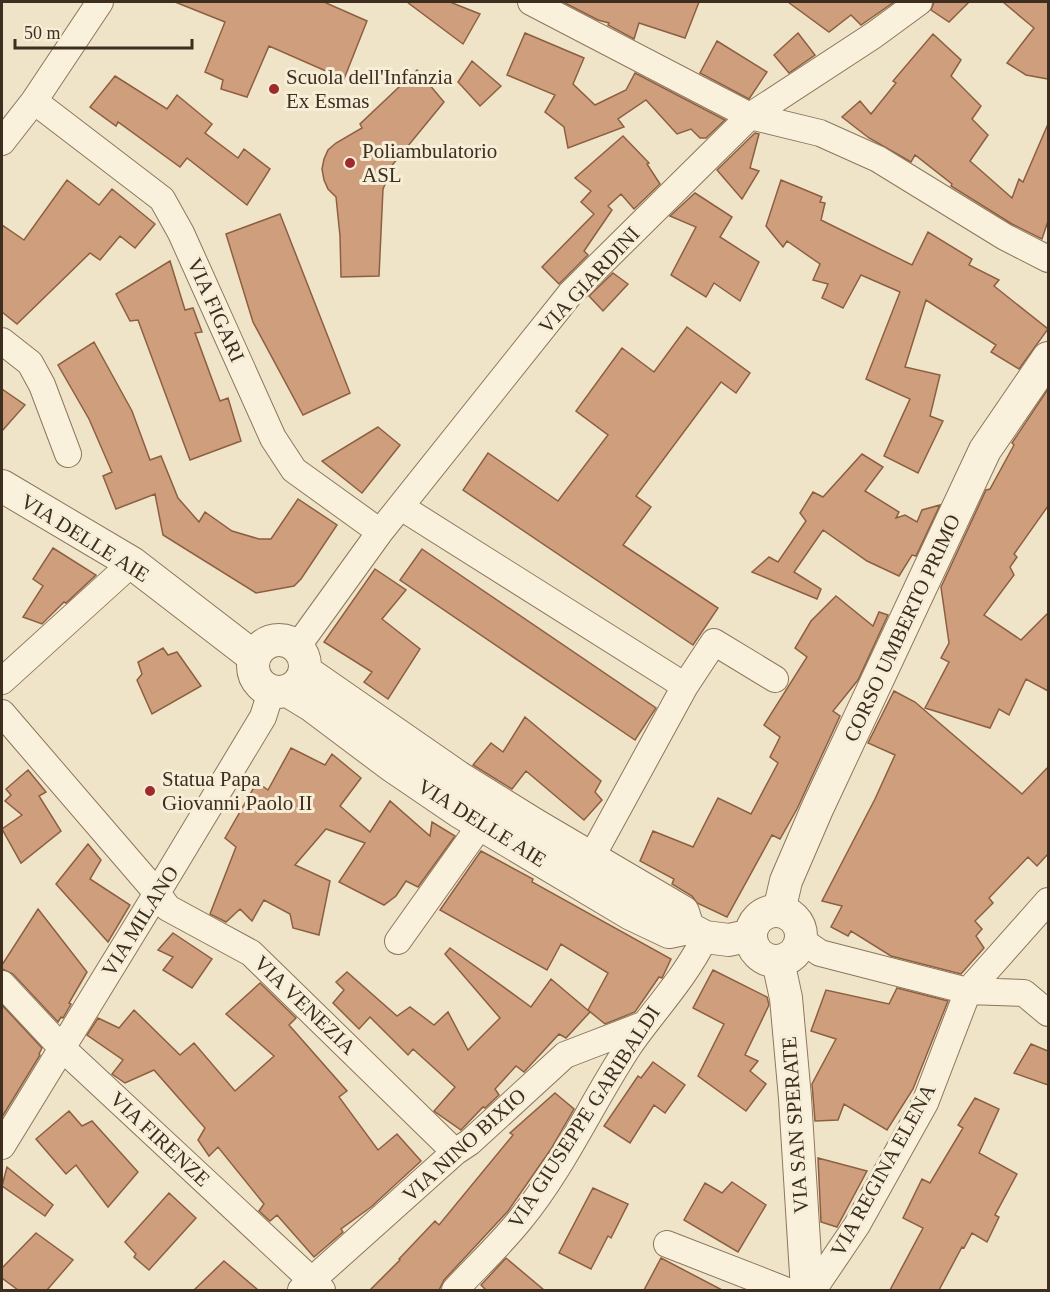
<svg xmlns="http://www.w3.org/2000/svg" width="1050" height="1292" viewBox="0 0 1050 1292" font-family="'Times New Roman',serif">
<rect width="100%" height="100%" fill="#f0e4c8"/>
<path fill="#cf9f7d" stroke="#8d5f41" stroke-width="1.5" d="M175,2H324L367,21L344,79L269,46L247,97L221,89L223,80L205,72L225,22Z
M407,2H450L480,14L463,44Z
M563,2H699L685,38L639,23L634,39L608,25L609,23L598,20Z
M788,2H894L861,25L851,15L829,32Z
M934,2H969L949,22L931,10Z
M1003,2H1048V79L1026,75L1007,63L1034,28Z
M525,33L584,58L573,84L595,105L626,90L635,73L725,120L706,138H700L691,129L677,134L646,100L618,119L624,127L568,148L564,127L545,112L555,95L507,75Z
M798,33L815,55L789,73L774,55Z
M933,34L961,60L951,76L981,106L972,119L988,135L970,161L1012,198L1019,179L1023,182L1048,124V221L1042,239L1012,224L951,186L952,184L915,155L911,162L869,138L842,117L860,101L871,114L896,83L893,81Z
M717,41L767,72L749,99L700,73Z
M472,61L501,86L480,106L458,82Z
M417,70L444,102L389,169L387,180L383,189L379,276L341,277L340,236L336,197L328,189L324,180L322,169L324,159L328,150L336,143L362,128L360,124Z
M115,76L167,109L177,95L212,124L205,133L238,158L244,149L270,169L247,205L187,158L180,167L118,122L116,126L90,107Z
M755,133L759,134L750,168L759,171L742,199L717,170Z
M623,136L649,163L647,164L660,184L634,209L621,194L608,206L612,210L584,251L588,255L559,284L542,267L594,214L581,202L591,191L575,178Z
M67,180L99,205L112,189L155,224L135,248L120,236L100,260L90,253L17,324L2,312V225L24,240Z
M781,180L822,197L820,202L825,203L821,220L912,265L928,232L972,259L969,265L999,280L994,286L1048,329L1019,369L991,352L996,345L926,300L905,367L940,375L930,416L943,421L918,473L884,456L910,399L866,379L900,292L861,275L843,308L822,298L828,284L813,280L820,264L787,241L783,247L766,226Z
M695,193L732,217L720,237L759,262L740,301L714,283L706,297L671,275L696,227L670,216Z
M280,214L350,393L303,415L253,322L226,234Z
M170,261L185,310L193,308L202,332L195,333L220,401L228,398L241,441L190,460L138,320L130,321L116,294Z
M613,273L628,284L603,311L589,296Z
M687,327L750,373L736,393L721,382L636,496L651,507L623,545L718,608L693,645L463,490L488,453L558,501L608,435L576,411L622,348L654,372Z
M94,342L132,411L150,460L161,456L178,498L199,522L205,512L232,531L259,539H271L298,499L337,525L301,579L294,586L256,593L163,535L155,494L116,509L103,476L112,472L89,419L58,365Z
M2,389L25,405L2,431Z
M1048,389V506L1014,554L1017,557L1010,567L1014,575L984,615L1021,640L1048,613V691L1026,679L1009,715L999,709L990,728L925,708L949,662L941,658L949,643L941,587L986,490L990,489L1014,445L1012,443Z
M378,427L400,445L362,493L322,461Z
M862,454L883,467L865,491L899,512L896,518L905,515L917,522L922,510L940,505L916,556L912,555L899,576L867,561L823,530L794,572L821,589L817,599L752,572L769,557L778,562L806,521L800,513L813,492L823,497Z
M53,548L96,575L66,603L64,602L42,624L23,617L43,586L33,579Z
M422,549L656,708L635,740L400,580Z
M375,569L406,590L382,619L420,649L388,699L364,682L372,672L324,642Z
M836,596L873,626L879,612L888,615L858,680L833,711L840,716L797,809L780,839L772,835L727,917L697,903L692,896L672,884L674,879L640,861L653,831L693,847L718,798L751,814L778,763L770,757L780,737L764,725L807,657L795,648L811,621Z
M163,648L168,655L177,652L201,686L152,714L137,680L142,674L138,662Z
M894,691L915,702L1022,794L1048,767V854L1037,866L1028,857L989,898L993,903L975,921L982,929L976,936L984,948L961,974L891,956L851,931L848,936L831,927L842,906L822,901L875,799L895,755L868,743Z
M525,717L601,781L595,792L602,800L584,820L526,771L512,789L473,765L491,743L503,752Z
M291,748L325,765L332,754L361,778L340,806L370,832L390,801L430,836L432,822L455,836L418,887L406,881L396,896L384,905L339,882L365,843L326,829L295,865L330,881L319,935L293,928L290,914L264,900L252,921L240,909L226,922L210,914L236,847L225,838L257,782L268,790Z
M28,770L46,792L39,796L61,831L21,863L2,829L22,815L5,801L11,795L6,789Z
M88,844L101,860L90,879L130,905L108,942L56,884Z
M481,851L533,879L532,882L671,959L662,978L659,977L635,1012L605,1024L588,1010L608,973L561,944L547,970L440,910Z
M38,909L87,972L69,1003L71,1004L63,1018L61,1017L58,1022L13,974L2,969V965Z
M173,933L212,959L192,988L163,970L173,957L158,950Z
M450,948L531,1007L551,979L590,1012L566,1038L559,1034L524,1072L516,1066L495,1089L499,1095L485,1108L483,1107L461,1130L434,1111L455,1087L413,1049L408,1055L370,1017L359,1029L333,1003L344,990L336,982L347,972L397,1016L410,1007L434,1025L448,1012L468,1050L500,1018L445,954Z
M713,970L767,997L769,1005L745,1055L758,1061L750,1071L766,1084L746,1111L698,1076L724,1024L693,1008Z
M260,983L296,1018L289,1025L347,1091L339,1097L378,1150L397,1134L421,1161L371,1207L341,1229L343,1232L314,1257L277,1215L270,1221L259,1211L264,1204L218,1147L209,1156L198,1140L205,1128L154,1070L125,1083L112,1074L123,1060L87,1035L98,1018L119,1028L134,1010L180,1055L194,1043L235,1091L274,1056L226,1014Z
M897,988L948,1001L913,1089L887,1130L844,1104L838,1120L815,1121L812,1084L836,1039L811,1031L826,990L889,1004Z
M2,1005L42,1048L39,1054L40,1055L2,1117Z
M1031,1044L1048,1051V1085L1014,1073Z
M653,1062L685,1085L665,1113L654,1105L630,1143L604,1126L638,1076L641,1078Z
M555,1093L574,1109L551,1149L508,1211L444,1280L439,1290H370L400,1260L399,1259L435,1221L439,1225L513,1135L510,1133Z
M975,1098L999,1109L979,1153L1017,1174L995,1215L999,1217L987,1242L972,1233L964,1248L962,1247L939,1290H890L923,1228L903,1218L922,1179L930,1183L963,1128L958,1125Z
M69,1111L82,1126L92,1121L138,1172L108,1207L76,1165L66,1174L36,1139Z
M818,1158L867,1171L837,1227L821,1222Z
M7,1167L53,1205L45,1216L2,1186Z
M732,1182L766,1205L738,1252L684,1220L705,1183L722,1193Z
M593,1188L628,1204L611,1238L608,1236L591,1269L559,1253Z
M169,1193L196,1218L149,1270L134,1257L136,1254L125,1242Z
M36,1233L73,1260L47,1290H18L2,1278V1268Z
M506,1258L544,1290H486L481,1285Z
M661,1258L722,1290H644Z
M224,1261L258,1290H194Z"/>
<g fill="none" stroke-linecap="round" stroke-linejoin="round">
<defs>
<path id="minor" d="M531,2L750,116L820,133L878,159L1005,237L1048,259
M34,101L162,199L181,233L273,438L294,470L380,532
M2,142L34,101L100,2
M2,341L30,363L42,385L68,454
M401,507L685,686L591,858
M297,647L380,532L570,294L750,116L874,35L919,2
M2,681L132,563
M685,686L714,642L775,679
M2,713L157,893L168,908L251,953L455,1152
M801,940L820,953L968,991L1024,993L1048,1013
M398,941L492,809
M2,984L62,1048L322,1290
M2,1146L157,893L263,717L271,692
M667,1244L785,1290
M301,1290L455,1152L470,1142L565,1055L643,1025
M455,1290C476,1267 500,1245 520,1220C563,1168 592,1102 629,1046C654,1010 686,977 705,937
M813,1290L857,1225L925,1103L968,991L1048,901"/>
<path id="tertiary" d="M2,486L132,563L254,657
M253 666a26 26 0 1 1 52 0a26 26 0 1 1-52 0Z
M305,671L458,777L537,826L683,912L688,928
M288,691L311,705L391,765L460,812L631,914L669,932L688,928L705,937L729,940L751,935
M751 936a25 25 0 1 1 50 0a25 25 0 1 1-50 0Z
M779,911L786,881L817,809L985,450L1048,358
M778,961L786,998L795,1098L807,1290"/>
</defs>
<use href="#minor" stroke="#8d765c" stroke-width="28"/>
<use href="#tertiary" stroke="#8d765c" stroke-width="34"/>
<use href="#minor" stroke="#faf1dc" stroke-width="26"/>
<use href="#tertiary" stroke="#faf1dc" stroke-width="32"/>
</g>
<g fill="#9e2a2b" stroke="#f7eed8" stroke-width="2">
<circle cx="274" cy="89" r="6"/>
<circle cx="350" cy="163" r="6"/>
<circle cx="150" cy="791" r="6"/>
</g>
<g text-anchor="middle" stroke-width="6" stroke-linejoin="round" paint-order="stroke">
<g font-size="21" fill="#3d2e20" stroke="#f7eed8" text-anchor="start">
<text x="286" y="84">Scuola dell'Infanzia<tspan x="286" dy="24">Ex Esmas</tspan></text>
<text x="362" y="158">Poliambulatorio<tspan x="362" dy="24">ASL</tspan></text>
<text x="162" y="786">Statua Papa<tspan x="162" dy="24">Giovanni Paolo II</tspan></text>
</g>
<g font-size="21" fill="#3d2e20" stroke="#f7eed8">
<text transform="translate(589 280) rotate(-47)" y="7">VIA GIARDINI</text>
<text transform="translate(216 310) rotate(66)" y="7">VIA FIGARI</text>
<text transform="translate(85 538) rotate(32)" y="7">VIA DELLE AIE</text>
<text transform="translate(902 628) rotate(-65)" y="7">CORSO UMBERTO PRIMO</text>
<text transform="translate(482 823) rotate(32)" y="7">VIA DELLE AIE</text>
<text transform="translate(140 921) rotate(-58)" y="7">VIA MILANO</text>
<text transform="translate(305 1005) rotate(44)" y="7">VIA VENEZIA</text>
<text transform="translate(584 1117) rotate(-57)" y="7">VIA GIUSEPPE GARIBALDI</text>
<text transform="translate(795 1125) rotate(-94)" y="7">VIA SAN SPERATE</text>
<text transform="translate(160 1139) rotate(43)" y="7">VIA FIRENZE</text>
<text transform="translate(464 1145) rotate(-42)" y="7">VIA NINO BIXIO</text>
<text transform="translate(883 1170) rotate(-61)" y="7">VIA REGINA ELENA</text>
</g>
</g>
<rect width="1050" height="1292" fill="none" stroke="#3d2e20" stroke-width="6"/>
<path d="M15 39v9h177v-9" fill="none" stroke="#3d2e20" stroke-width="3"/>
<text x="24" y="39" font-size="18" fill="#3d2e20" stroke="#f7eed8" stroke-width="4.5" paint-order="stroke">50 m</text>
</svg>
